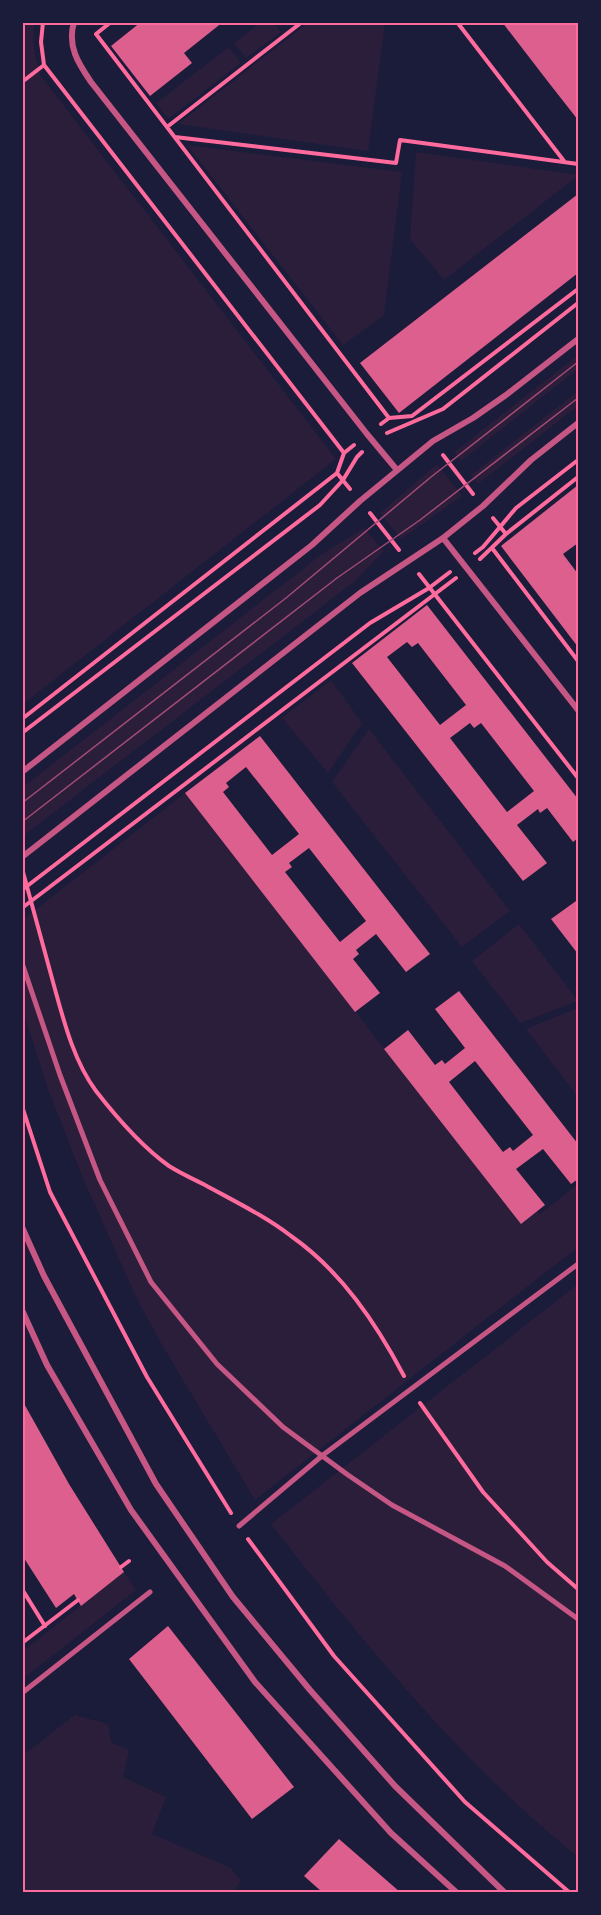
<svg xmlns="http://www.w3.org/2000/svg" width="601" height="1915" viewBox="0 0 601 1915" font-family="Raleway,sans-serif">
<rect width="100%" height="100%" fill="#1b1b3a"/>
<path fill="#2a1e3b" d="M35,22C31,41 35,58 41,76L336,459L23,704L22,23Z
M309,22L385,23L368,151L178,124Z
M260,23H273L281,32L246,58L234,43Z
M229,47L241,63L168,119L156,103Z
M187,145L402,172L384,315L343,345Z
M416,152L578,175V176L444,280L410,239Z
M578,355V369L461,461L454,452Z
M578,391V406L478,484L471,475Z
M437,464L462,496L401,539L380,513Z
M364,528L384,551L354,582L23,836V787L322,554Z
M331,680L362,723L328,773L282,718Z
M369,729L510,911L462,947L332,782Z
M185,793L520,1223L537,1211L540,1214L578,1184V1247L255,1500L162,1345L137,1299L82,1176L48,1089L23,1011L22,920Z
M519,924L578,1001L520,1023L472,961Z
M578,1008V1097L526,1029Z
M578,1284V1857C460,1762 364,1643 271,1524Z
M124,1572L136,1590L23,1679V1651Z
M75,1715L108,1724L111,1742L129,1750L123,1777L166,1797L152,1834L231,1868L241,1881L233,1892H23V1755Z"/>
<path fill="#dd5f8e" fill-rule="evenodd" d="M141,22H223L184,53L192,63L150,96L111,46Z
M502,22H578V120L549,83Z
M578,194V273L399,413L360,363Z
M578,485V543L563,554L578,574V647L501,546Z
M427,605L578,799V838L573,842L547,808L540,813L538,809L517,825L547,863L523,881L352,663ZM407,642L412,647L418,643L466,705L440,725L387,657ZM470,723L474,728L481,723L534,791L507,812L450,738Z
M260,736L430,954L406,972L376,934L356,950L359,954L353,959L380,993L355,1012L185,793ZM246,767L299,834L272,855L223,792L229,787L226,783ZM309,848L366,921L340,942L285,872L292,867L289,863Z
M576,901L578,904V954L551,919Z
M459,991L578,1144V1179L571,1184L543,1149L516,1169L545,1205L521,1224L384,1049L408,1030L435,1065L442,1060L445,1064L465,1048L435,1009ZM475,1061L533,1135L513,1151L510,1147L503,1152L449,1082Z
M22,1400L69,1484L124,1572L81,1606L74,1594L56,1608L22,1555Z
M168,1626L294,1787L252,1819L129,1659Z
M339,1839L400,1892H322L304,1876Z"/>
<g fill="none" stroke-linecap="round" stroke-linejoin="round">
<path stroke="#ff6b9d" stroke-width="4" d="M43,22L41,42L44,65L344,453
M111,22L96,34L389,418
M457,22L564,161
M22,82L44,65
M167,127L302,22
M175,137L396,163L400,140L578,164
M381,424L389,418L412,416L578,289
M387,433L443,409L578,303
M443,455L473,494
M337,473L350,489
M370,513L399,550
M493,518L506,534
M492,548L578,661
M475,553L483,547L516,508L578,460
M480,559L506,534L578,477
M419,574L578,778
M22,719L337,473L344,453L354,445
M22,733L320,505L343,480L357,457L362,452
M23,872C33,909 43,945 53,982C63,1018 73,1060 96,1091C117,1118 141,1146 169,1166C180,1173 193,1179 205,1185C234,1201 265,1216 291,1236C341,1271 376,1323 404,1376
M22,890L370,623L429,588L450,572
M22,908L456,578
M22,1106L50,1192L147,1377L231,1513
M420,1403L483,1492L547,1562L578,1589
M248,1539L334,1656L465,1802L569,1892
M121,1567L129,1561
M22,1589L45,1626
M22,1643L78,1600"/>
<path stroke="#c65784" stroke-width="5" d="M22,963L60,1075L100,1180L151,1282L217,1364L283,1427L348,1475L392,1505L505,1566L578,1619
M239,1526L323,1455L578,1264
M22,1693L150,1592"/>
<path stroke="#c65784" stroke-width="6" d="M74,22C67,46 78,63 91,82L367,434L397,470
M443,538L578,710
M22,772L312,545L360,501L433,441L473,418L506,395L578,339
M22,857L360,593L443,538L483,506L531,460L578,423
M22,1227L44,1276L156,1484L233,1597L310,1690L395,1786L504,1892
M22,1310L47,1365L131,1510L255,1682L391,1833L456,1892"/>
<path stroke="#a44b75" stroke-width="1.5" d="M22,803L286,598L431,477L578,362
M22,822L337,578L420,520L578,398"/>
</g>
<rect width="601" height="1915" fill="none" stroke="#1b1b3a" stroke-width="48"/>
<rect x="24" y="24" width="553" height="1867" fill="none" stroke="#ff6b9d" stroke-width="2"/>
</svg>
